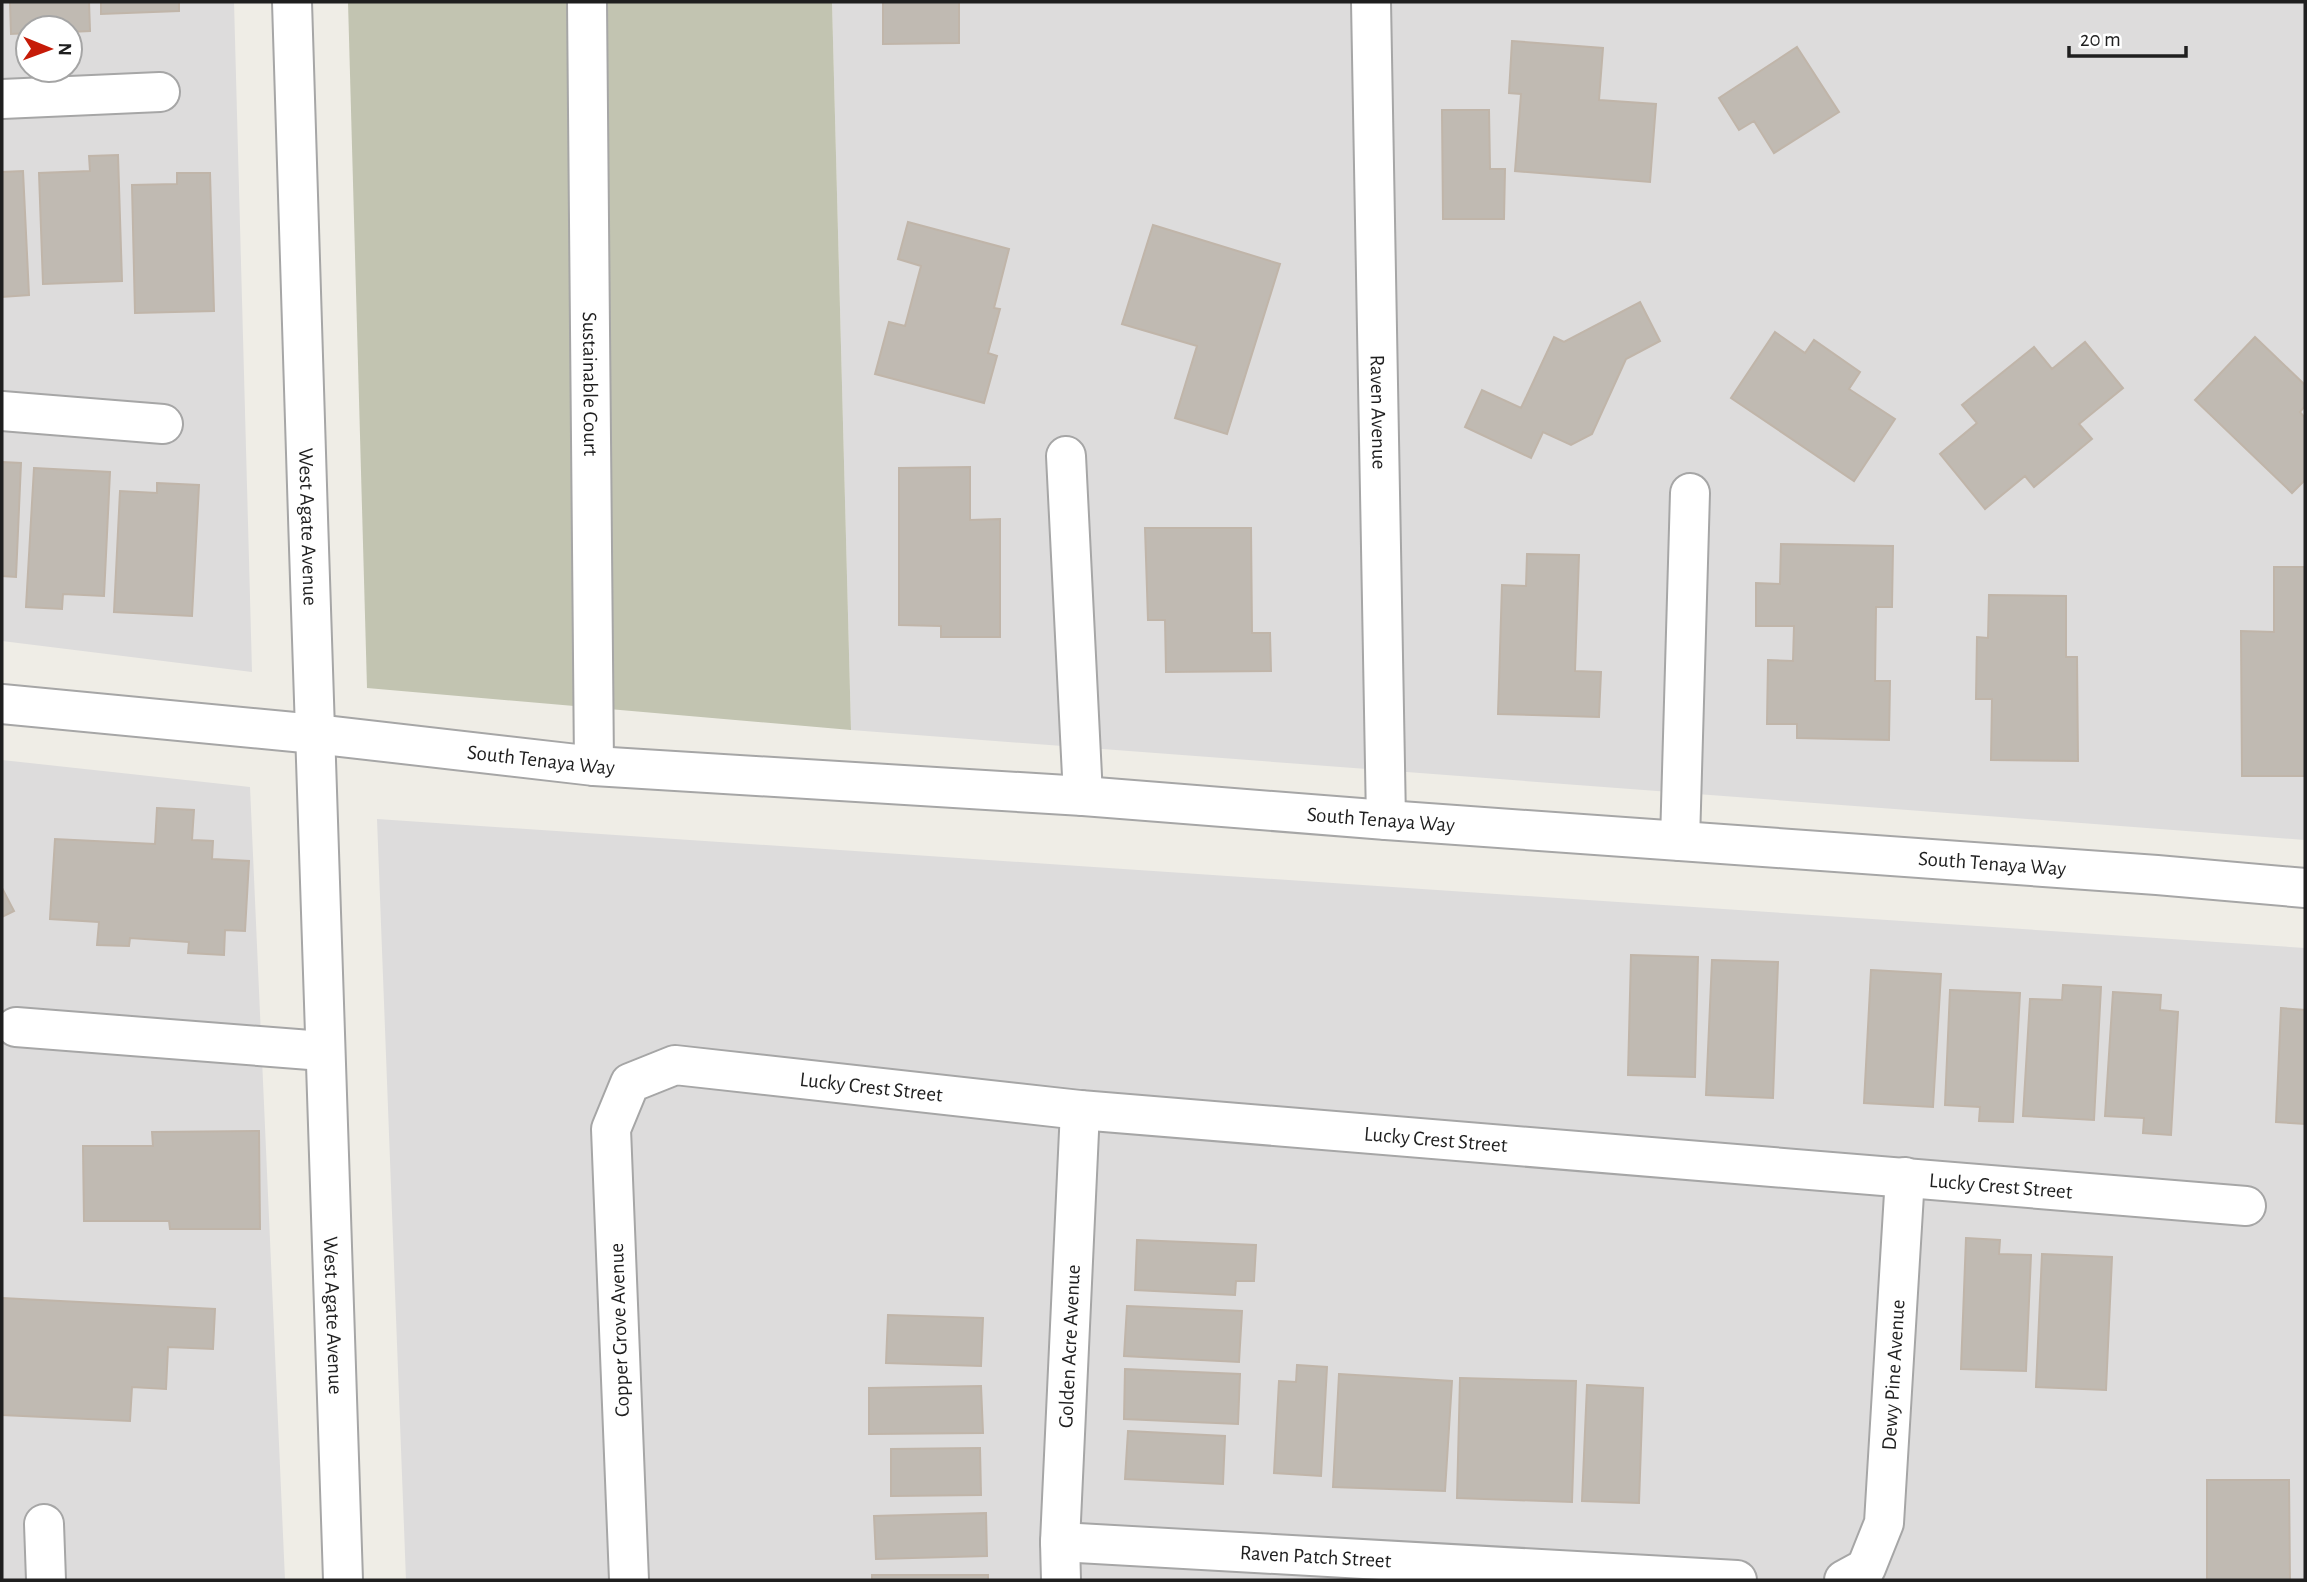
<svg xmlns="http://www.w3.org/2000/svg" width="2307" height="1582" viewBox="0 0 2307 1582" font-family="'Alegreya Sans',sans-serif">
<rect width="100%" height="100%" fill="#efede6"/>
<path fill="#dddcdc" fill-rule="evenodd" d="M2,2H234L252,672L2,641ZM28,28H70V70H28Z
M832,2H2305V840L851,730Z
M2,760L250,787L285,1580H2Z
M377,819L2305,948V1580H406Z"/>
<path fill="#c2c4b1" d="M348,2H832L851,730L367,688Z"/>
<path fill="#c0bab2" stroke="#c0b5a9" stroke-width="2" d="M10,2H89L90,31L70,32V28H28V33L11,34Z
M101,2H179V11L101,14Z
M883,2H959V43L883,44Z
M1512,41L1603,48L1599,100L1656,104L1650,182L1515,171L1521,94L1509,93Z
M1797,47L1839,112L1774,153L1754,121L1739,130L1719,98Z
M1442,110H1489L1490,169H1505L1504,219H1443Z
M118,155L122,281L43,284L39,173L90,171L89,156Z
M23,171L29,295L2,297V172Z
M177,173H210L214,311L135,313L132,185L177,184Z
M908,222L1009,249L994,308L1000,309L988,353L997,356L984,403L875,374L889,322L905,326L921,266L898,259Z
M1153,225L1280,264L1227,434L1175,418L1197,346L1122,324Z
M1640,302L1660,341L1626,359L1592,434L1571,445L1543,432L1531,458L1465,427L1482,390L1521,408L1554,337L1564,342Z
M1775,332L1805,353L1814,340L1860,372L1849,389L1895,419L1854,481L1731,398Z
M2255,337L2305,385V406L2300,412L2305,418V480L2292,493L2195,400Z
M2085,342L2123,388L2079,424L2092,439L2034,487L2025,476L1985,509L1940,454L1977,423L1962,405L2034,347L2052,369Z
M2,462L21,463L16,577L2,576Z
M970,467V520L1000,519V637H941V626L899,625V468Z
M34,468L110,472L104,596L63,594L62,609L26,607Z
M157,483L199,485L192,616L114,612L120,491L157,493Z
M1145,528H1251L1252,633H1270L1271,671L1166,672L1165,620H1148Z
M1781,544L1893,546L1892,607H1876L1875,681H1890L1889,740L1797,738V724H1767L1768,660L1793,661L1794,626H1756V583L1780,584Z
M1527,554L1579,555L1575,671L1601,672L1599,717L1498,714L1502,585L1526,586Z
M2274,567H2305V776H2242L2241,631L2274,632Z
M1989,595L2066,596V657H2077L2078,761L1991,760L1992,699H1976L1977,637L1988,638Z
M157,808L194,810L192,840L213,841L212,859L249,861L245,931L225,930L224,955L188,953L189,942L130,938L129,946L97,945L99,922L50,919L55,839L155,844Z
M2,888L14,911L2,917Z
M1631,955L1698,957L1695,1077L1628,1075Z
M1712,960L1778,962L1773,1098L1706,1095Z
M1871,970L1941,974L1933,1107L1864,1103Z
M2063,985L2101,987L2094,1120L2023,1116L2030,999L2062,1000Z
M1950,990L2020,993L2013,1122L1979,1121L1980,1107L1945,1105Z
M2113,992L2161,995L2160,1010L2178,1012L2171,1135L2143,1133L2144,1118L2105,1116Z
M2281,1008L2305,1010V1124L2276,1122Z
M259,1131L260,1229H170L169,1221H84L83,1146H153L152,1132Z
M1966,1238L2000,1240L1999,1254L2031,1255L2026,1371L1961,1369Z
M1137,1240L1256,1245L1254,1281H1236L1235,1295L1135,1290Z
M2042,1254L2112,1257L2106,1390L2036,1387Z
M2,1298L215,1309L213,1349L168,1347L166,1389L132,1387L130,1421L2,1415Z
M1127,1306L1242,1311L1239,1362L1124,1356Z
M888,1315L983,1318L981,1366L886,1363Z
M1297,1365L1327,1367L1321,1476L1274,1473L1279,1381L1296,1382Z
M1125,1369L1240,1374L1238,1424L1124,1419Z
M1339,1374L1452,1381L1445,1491L1333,1487Z
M1460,1378L1576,1381L1572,1502L1457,1498Z
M1587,1385L1643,1388L1639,1503L1582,1501Z
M981,1386L983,1433L869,1434V1388Z
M1128,1431L1225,1436L1223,1484L1125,1479Z
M980,1448L981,1495L891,1496V1449Z
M2207,1480H2289L2290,1580H2207Z
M986,1513L987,1556L876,1559L874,1516Z
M872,1575H988V1580H872Z"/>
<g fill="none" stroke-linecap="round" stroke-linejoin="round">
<defs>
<g id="minor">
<path id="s1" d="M292,2C309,528 323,1054 343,1580"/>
<path id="s2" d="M587,2L594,766"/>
<path id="s3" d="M1371,2L1386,820"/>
<path d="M2,99L160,92"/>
<path d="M2,411L163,424"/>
<path d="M1066,456L1083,796"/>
<path id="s4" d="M2,704L315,734L594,766L1083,796L1386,820L2157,875L2305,888"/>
<path d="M1680,841L1690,493"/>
<path d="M16,1027L323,1051"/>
<path d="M44,1524L46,1580"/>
<path id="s5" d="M1060,1542L1737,1580"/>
<path id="s6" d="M629,1580L611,1129L630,1083L675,1065L1080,1110L2246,1206"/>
<path id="s7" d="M1061,1580L1060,1542L1080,1110"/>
<path id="s8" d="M1844,1580L1866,1568L1884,1523L1905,1177"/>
</g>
</defs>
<use href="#minor" stroke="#a6a6a6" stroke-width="42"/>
<use href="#minor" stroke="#fff" stroke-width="38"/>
</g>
<g text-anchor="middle" stroke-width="5" stroke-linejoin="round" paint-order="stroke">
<g font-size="21" fill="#1f1f1f" stroke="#fff">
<text dy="7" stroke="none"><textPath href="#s2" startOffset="382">Sustainable Court</textPath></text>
<text dy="7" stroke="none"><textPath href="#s3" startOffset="410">Raven Avenue</textPath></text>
<text dy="7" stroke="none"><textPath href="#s1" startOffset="525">West Agate Avenue</textPath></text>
<text dy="7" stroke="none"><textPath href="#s4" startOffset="542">South Tenaya Way</textPath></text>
<text dy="7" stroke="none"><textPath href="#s4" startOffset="1384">South Tenaya Way</textPath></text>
<text dy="7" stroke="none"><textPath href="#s4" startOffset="1997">South Tenaya Way</textPath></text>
<text dy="7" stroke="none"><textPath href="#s6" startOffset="747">Lucky Crest Street</textPath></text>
<text dy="7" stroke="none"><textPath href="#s6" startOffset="1314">Lucky Crest Street</textPath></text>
<text dy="7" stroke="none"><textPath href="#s6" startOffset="1881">Lucky Crest Street</textPath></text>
<text dy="7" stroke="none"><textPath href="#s1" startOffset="1314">West Agate Avenue</textPath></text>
<text transform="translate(619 1330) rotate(-92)" y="7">Copper Grove Avenue</text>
<text dy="7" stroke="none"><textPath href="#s7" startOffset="234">Golden Acre Avenue</textPath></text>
<text dy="7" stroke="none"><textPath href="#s8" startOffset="222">Dewy Pine Avenue</textPath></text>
<text dy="7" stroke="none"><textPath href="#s5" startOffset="256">Raven Patch Street</textPath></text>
</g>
</g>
<rect width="2307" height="1582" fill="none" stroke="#1f1f1f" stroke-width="7"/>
<g transform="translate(49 49) rotate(91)"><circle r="33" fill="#ffffff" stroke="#a5a5a5" stroke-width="2"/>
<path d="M0-5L12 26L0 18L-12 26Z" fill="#c61b08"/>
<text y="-10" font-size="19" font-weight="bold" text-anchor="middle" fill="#1f1f1f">N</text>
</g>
<path d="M2069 46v10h117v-10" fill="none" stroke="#1f1f1f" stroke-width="3.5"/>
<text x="2080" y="46" font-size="21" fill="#1f1f1f" stroke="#ffffff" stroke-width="5" paint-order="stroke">20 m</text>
</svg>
